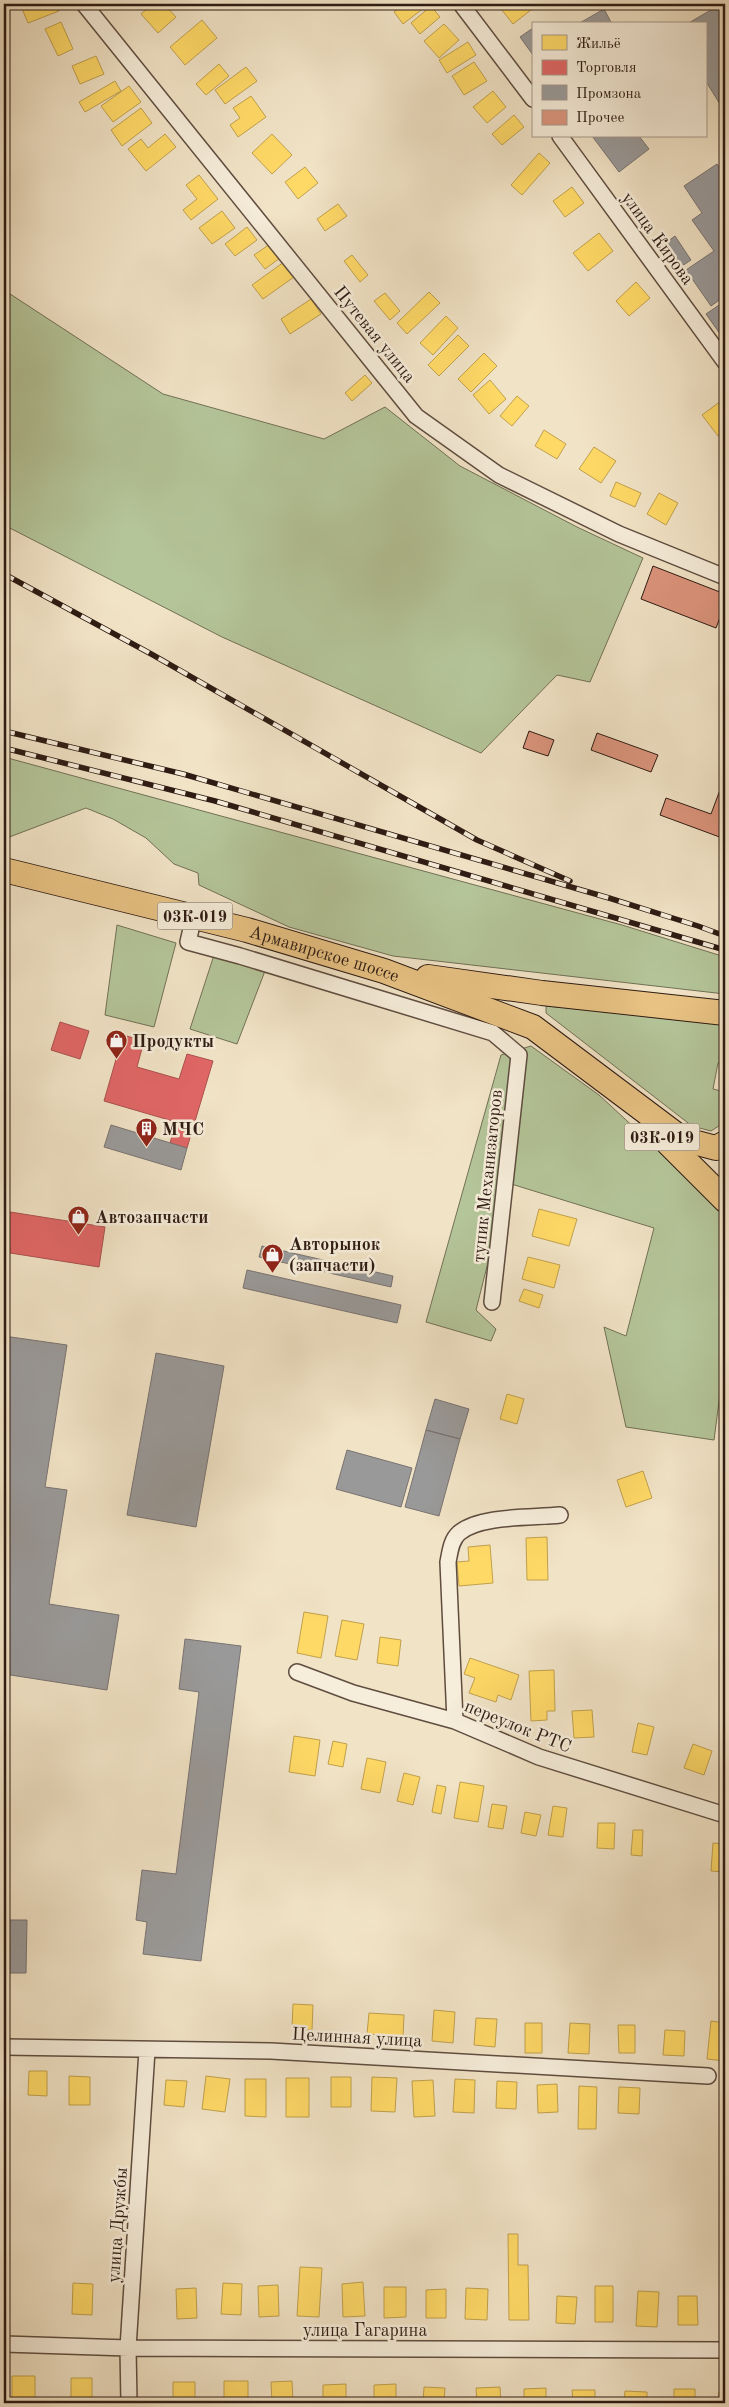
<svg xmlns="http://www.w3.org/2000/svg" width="729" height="2407" viewBox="0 0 729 2407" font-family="'Old Standard TT',serif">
<rect width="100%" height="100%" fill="#f1e3c6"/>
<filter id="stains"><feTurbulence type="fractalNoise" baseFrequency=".004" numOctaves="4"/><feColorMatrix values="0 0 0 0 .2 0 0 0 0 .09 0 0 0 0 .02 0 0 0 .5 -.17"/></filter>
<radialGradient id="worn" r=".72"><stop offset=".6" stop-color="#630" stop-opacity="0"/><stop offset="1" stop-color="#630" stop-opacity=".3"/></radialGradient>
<path fill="#b4c599" stroke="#717056" d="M4,290L163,394L324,439L385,407L460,466L577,527L643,558L590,682L557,675L481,753L222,637L4,525Z
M4,757L622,925L725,957V994L393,956L289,927L199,885L198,873L174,864L146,838L113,819L86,808L4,839Z
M117,925L176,943L154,1027L105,1015Z
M214,955L265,971L237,1044L190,1029Z
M546,1006L725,1022V1058L718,1063L713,1089L725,1092V1122L711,1131L692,1126L546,1013Z
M531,1046L599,1095L715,1202L725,1218V1395L720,1394L714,1440L626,1427L604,1327L626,1336L654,1228L508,1183L476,1310L496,1329L491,1341L426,1322L501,1055Z"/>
<path fill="#ffd966" stroke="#c0a04d" d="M20,4H56L59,11L28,23Z
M153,4H164L176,17L158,33L141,14Z
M405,4H429L403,24L394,12Z
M497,4H535L536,6L513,24Z
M431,6L440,17L420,34L411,23Z
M202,20L217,38L185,65L170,47Z
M61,22L73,49L58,56L45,29Z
M444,24L459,40L439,58L424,41Z
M468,42L476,55L447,73L439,60Z
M96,56L104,74L80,84L72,66Z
M474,62L487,81L464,95L452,76Z
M219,64L229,76L206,95L196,84Z
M246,67L257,81L225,104L215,90Z
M115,81L121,91L85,112L79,102Z
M129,86L141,102L113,122L101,106Z
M493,91L506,107L487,123L473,107Z
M251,96L266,117L238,137L230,125L240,118L233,108Z
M141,108L152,123L122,146L111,130Z
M514,115L524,127L502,145L492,134Z
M165,134L176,147L146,171L128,149L141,139L148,148Z
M272,134L292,155L272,174L252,153Z
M539,153L550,163L522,195L511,185Z
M305,167L318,183L298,199L285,182Z
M199,175L218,199L191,220L183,210L197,199L186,185Z
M572,187L584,203L565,217L553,201Z
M338,204L347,216L325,231L317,219Z
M222,211L235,228L212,244L199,228Z
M247,227L257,240L235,256L225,244Z
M599,233L613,251L588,271L573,253Z
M270,244L280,258L265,269L254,255Z
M352,255L368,275L360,282L344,261Z
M284,262L294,277L263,299L252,285Z
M636,282L650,298L629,316L616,301Z
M429,292L440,303L407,334L397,323Z
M385,293L400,311L390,320L374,301Z
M311,299L321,314L290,334L281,319Z
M446,316L458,328L433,355L420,343Z
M458,335L469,346L439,376L428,365Z
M484,353L497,366L471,392L458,379Z
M365,375L372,383L352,401L345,393Z
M490,380L506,399L489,414L473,395Z
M517,396L529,406L512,426L500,416Z
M725,398V431L718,436L702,415Z
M544,430L566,444L557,459L535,446Z
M594,447L616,461L601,483L579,469Z
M616,482L641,493L635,507L610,496Z
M659,493L678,503L666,525L647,514Z
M539,1209L577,1219L569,1246L532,1236Z
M528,1257L560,1265L554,1288L522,1279Z
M524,1289L543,1295L539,1308L519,1301Z
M507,1394L524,1399L517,1424L500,1419Z
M722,1459L725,1460V1481L720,1480Z
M643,1471L652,1498L626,1507L617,1480Z
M547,1537L548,1580H527L526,1538Z
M490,1545L493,1583L459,1586L457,1562L469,1561L468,1547Z
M304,1612L328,1616L321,1658L297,1653Z
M342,1620L364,1624L357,1660L335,1656Z
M380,1637L401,1640L398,1666L377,1663Z
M470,1658L519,1675L511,1700L498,1695L496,1702L469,1693L475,1678L464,1674Z
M554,1670L555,1711H547V1720L531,1721L529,1671Z
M592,1710L594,1737L574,1738L572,1711Z
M638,1723L654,1727L647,1755L632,1752Z
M294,1736L320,1740L315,1776L289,1772Z
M333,1741L347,1744L343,1767L328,1764Z
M693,1744L712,1751L704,1775L684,1768Z
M367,1758L386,1762L380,1793L361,1789Z
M404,1773L420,1777L413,1805L397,1801Z
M460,1782L484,1786L478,1822L454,1818Z
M437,1785L446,1787L441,1814L432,1812Z
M492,1804L507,1806L503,1829L488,1827Z
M553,1806L567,1808L563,1837L548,1835Z
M525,1812L541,1815L536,1836L521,1833Z
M598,1823H615L614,1849L597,1848Z
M633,1830H643L642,1856L631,1855Z
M713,1843L725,1844V1872L711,1871Z
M293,2004L313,2005L312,2030L292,2029Z
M434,2010L455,2012L453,2043L432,2041Z
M369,2013L404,2015L403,2037L367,2034Z
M476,2018L497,2019L495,2047L474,2045Z
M711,2021L725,2023V2061L707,2059Z
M525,2023H542V2053H525Z
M570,2023L590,2024L589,2054L568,2053Z
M618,2025H635V2053H619Z
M665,2030L685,2031L684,2056L663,2055Z
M29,2071H47V2096L28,2095Z
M69,2076L90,2077V2105H69Z
M206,2076L230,2079L225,2112L202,2109Z
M331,2077H351V2107H331Z
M372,2077L397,2078L395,2112L371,2111Z
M286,2078H309V2117H286Z
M245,2079H266V2117L245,2116Z
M455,2079L475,2080L474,2113L453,2112Z
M166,2080L187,2081L184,2107L164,2105Z
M433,2080L435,2116L414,2117L412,2081Z
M497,2081L517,2082L516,2109L496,2108Z
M557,2084L558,2112L538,2113L537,2085Z
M579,2086L597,2087L596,2129H578Z
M619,2087L640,2088L639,2114L618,2113Z
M508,2234H518V2265H528L529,2320H509Z
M300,2267L322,2268L319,2317L297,2316Z
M363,2282L365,2316L343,2317L342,2284Z
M73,2283L93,2284L92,2315L72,2314Z
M223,2283L242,2284L241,2315L221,2314Z
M278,2285L279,2316L259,2317L258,2286Z
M595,2286H613V2322H595Z
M384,2287H406V2317L384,2318Z
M196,2288L197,2318L177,2319L176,2289Z
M466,2288L488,2289L487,2320L465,2319Z
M446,2289V2318H426V2290Z
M638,2291L659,2292L657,2327L636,2326Z
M557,2296L577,2297L575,2324L556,2323Z
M678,2296H697L698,2325H678Z
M721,2298H725V2330H720Z
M12,2376H35V2402H12Z
M71,2378H92V2403H71Z
M224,2381H248V2403H224Z
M292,2381L293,2403H272L271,2382Z
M173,2382H195V2403H173Z
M346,2384V2403H323V2385Z
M396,2384V2403H374V2385Z
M424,2387L445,2388L444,2403H423Z
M500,2387L501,2403H477L476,2388Z
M546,2388V2403H524V2389Z
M674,2389H695V2403H674Z
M572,2390H595V2403H573Z
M625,2391L647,2392V2403H624Z
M719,2392H725V2403H718Z"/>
<path fill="#e06666" stroke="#ab504d" d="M60,1022L89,1031L80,1059L51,1050Z
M123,1035L144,1041L137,1067L179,1079L187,1054L213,1061L187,1148L170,1143L176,1122L104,1101Z
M4,1211L105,1227L99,1267L4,1252Z"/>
<path fill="#999" stroke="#797371" d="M721,4H725V108L723,109L705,80V24H687Z
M604,9L612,24H578Z
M533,28V55L520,37Z
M592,136H639L649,149L619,172Z
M717,164L725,175V296L711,306L686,270L714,251L692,220L702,213L684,186Z
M675,236L691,260L679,268L663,245Z
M725,301V341L706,314Z
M111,1125L187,1148L181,1170L104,1147Z
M262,1246L393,1276L391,1287L259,1257Z
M247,1270L401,1305L397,1323L243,1288Z
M4,1336L67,1345L45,1487L67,1490L49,1604L119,1615L107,1690L4,1674Z
M156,1353L224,1366L196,1527L127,1515Z
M435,1399L469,1409L460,1439L426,1430Z
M426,1430L460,1439L439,1516L405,1507Z
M347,1450L412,1468L401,1507L336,1489Z
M185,1639L241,1646L201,1961L143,1954L147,1922L136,1920L142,1870L176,1874L199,1692L179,1689Z
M4,1920H27L26,1973H4Z"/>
<path fill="#db947c" stroke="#2e1b13" d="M653,566L725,594V604L716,628L641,599Z
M529,731L554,740L548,756L523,748Z
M597,733L658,755L651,772L591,750Z
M720,790L725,792V839L660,815L666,798L711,814Z"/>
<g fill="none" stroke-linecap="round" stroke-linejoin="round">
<defs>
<path id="minor" d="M84,4L416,416L499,475L619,534L725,577
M461,4L533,99
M560,136L725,362
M194,916L188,942L240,956L493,1033L519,1055L492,1302
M297,1672L353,1693L455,1721L539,1757L725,1815
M455,1721L448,1562C450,1552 451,1540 459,1533C480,1515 533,1518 560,1515
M4,2047L271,2051L708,2076
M4,2344L128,2348L725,2350
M129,2403L128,2348L147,2050"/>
<g id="primary">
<path id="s1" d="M4,870L247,930L384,971L533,1027L682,1139L716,1148L725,1143"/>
<path d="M428,977L542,993L725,1013"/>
<path d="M658,1133L725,1200"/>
</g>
</defs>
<use href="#minor" stroke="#5f4d40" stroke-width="18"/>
<use href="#primary" stroke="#2e1b13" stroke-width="26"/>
<use href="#minor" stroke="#f6edda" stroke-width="15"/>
<use href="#primary" stroke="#e8c283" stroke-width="24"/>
<defs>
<path id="rail" d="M4,574L153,655L477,840L570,881
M4,731L183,774L609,898L698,926L725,936
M4,748L215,801L725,950"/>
</defs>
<use href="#rail" stroke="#2e1b13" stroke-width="5.5"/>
<use href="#rail" stroke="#f6edda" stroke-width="4" stroke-dasharray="11" stroke-linecap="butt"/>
</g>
<defs>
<symbol id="shop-pin" viewBox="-11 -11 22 30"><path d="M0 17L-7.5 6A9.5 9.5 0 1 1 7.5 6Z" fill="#8f2418" stroke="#f6edda"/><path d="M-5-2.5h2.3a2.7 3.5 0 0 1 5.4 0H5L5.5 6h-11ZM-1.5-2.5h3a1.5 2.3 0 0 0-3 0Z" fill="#fff"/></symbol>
<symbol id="building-pin" viewBox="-11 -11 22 30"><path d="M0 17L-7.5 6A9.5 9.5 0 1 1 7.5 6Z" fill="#8f2418" stroke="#f6edda"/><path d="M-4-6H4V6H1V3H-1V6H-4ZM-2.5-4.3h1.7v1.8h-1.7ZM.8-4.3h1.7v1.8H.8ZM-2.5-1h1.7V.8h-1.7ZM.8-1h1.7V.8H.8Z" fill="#fff"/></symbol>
</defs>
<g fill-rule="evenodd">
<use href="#shop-pin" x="104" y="1028" width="25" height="34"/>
<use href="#building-pin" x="134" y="1116" width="25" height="34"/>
<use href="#shop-pin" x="66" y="1204" width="25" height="34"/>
<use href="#shop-pin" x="260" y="1242" width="25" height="34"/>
</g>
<g text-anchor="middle" stroke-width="5" stroke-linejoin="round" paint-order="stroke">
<g fill="#f6edda" stroke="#6a5a4f" stroke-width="1">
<rect x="157.5" y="902.5" width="75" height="27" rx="4"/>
<rect x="624.5" y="1123.5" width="75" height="27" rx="4"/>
</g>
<g font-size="16" font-weight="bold" fill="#2e1b13">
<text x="195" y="922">03К-019</text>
<text x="662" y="1143">03К-019</text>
</g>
<g font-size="18" fill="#2e1b13" stroke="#f6edda">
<text transform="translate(658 238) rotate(54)" y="6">улица Кирова</text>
<text transform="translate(375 334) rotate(51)" y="6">Путевая улица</text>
<text dy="6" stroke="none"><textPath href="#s1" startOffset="331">Армавирское шоссе</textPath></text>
<text transform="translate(487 1176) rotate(-84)" y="6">тупик Механизаторов</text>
<text transform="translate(518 1726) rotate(22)" y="6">переулок РТС</text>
<text transform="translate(357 2037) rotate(3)" y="6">Целинная улица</text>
<text transform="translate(117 2225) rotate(-86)" y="6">улица Дружбы</text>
<text x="365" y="2336">улица Гагарина</text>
</g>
<g font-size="18" font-weight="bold" fill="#2e1b13" stroke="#f6edda" text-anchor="start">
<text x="132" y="1047">Продукты</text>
<text x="162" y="1135">МЧС</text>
<text x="95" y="1223">Автозапчасти</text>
<text x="289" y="1250">Авторынок<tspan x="289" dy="21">(запчасти)</tspan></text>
</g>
</g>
<rect width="729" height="2407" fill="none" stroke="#f1e3c6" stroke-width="20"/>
<rect x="5" y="5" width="719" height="2397" fill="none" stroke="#2e1b13" stroke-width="2.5"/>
<rect x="10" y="10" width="709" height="2387" fill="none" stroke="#2e1b13"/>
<rect x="532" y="22" width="175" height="115" fill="#f6edda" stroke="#a6998a"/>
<rect x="542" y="35" width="25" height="15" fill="#ffd966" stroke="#a6998a"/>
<text x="576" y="48" font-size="15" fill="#2e1b13">Жильё</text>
<rect x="542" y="60" width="25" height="15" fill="#e06666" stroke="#a6998a"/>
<text x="576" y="72" font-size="15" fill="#2e1b13">Торговля</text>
<rect x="542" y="85" width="25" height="15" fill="#999999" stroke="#a6998a"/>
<text x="576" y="98" font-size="15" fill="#2e1b13">Промзона</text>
<rect x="542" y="110" width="25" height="15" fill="#db947c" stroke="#a6998a"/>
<text x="576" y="122" font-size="15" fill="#2e1b13">Прочее</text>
<rect width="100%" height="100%" filter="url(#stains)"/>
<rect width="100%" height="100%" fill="url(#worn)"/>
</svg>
